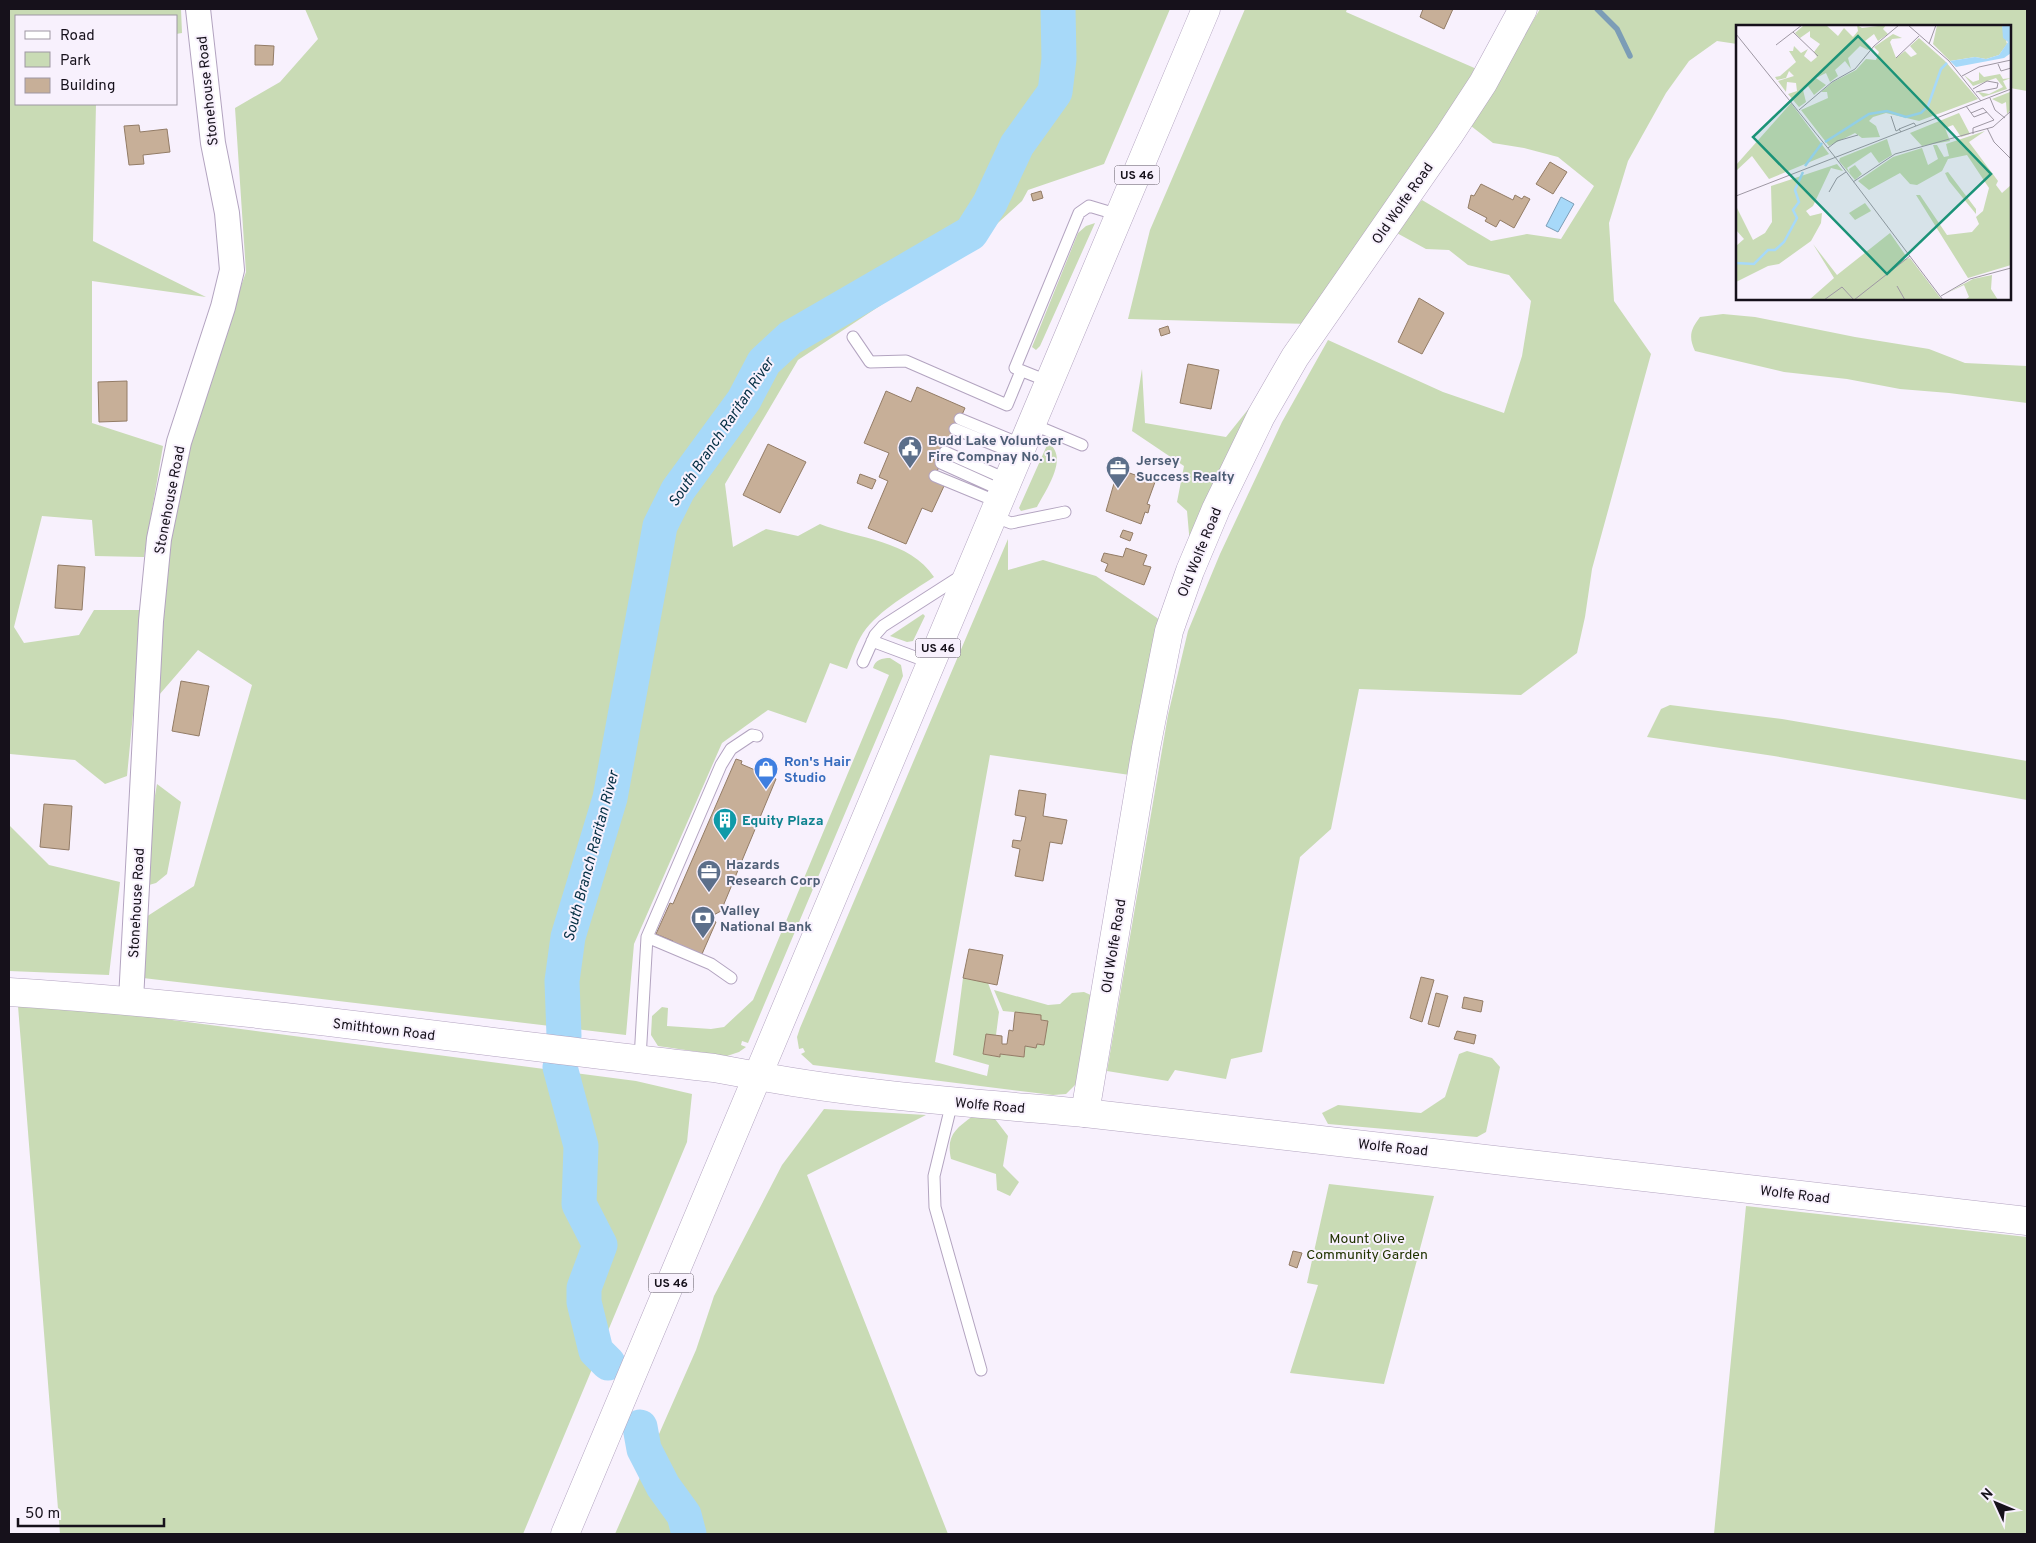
<svg xmlns="http://www.w3.org/2000/svg" width="2036" height="1543" viewBox="0 0 2036 1543" font-family="Overpass,sans-serif">
<rect width="100%" height="100%" fill="#f8f1fd"/>
<path fill="#c9dbb5" d="M9,9H181L182,33L176,34V16H16V104H96L93,241L206,297L92,281V423L163,446L144,557L95,556L92,520L42,516L14,627L24,643L79,635L94,610H143L127,776L105,784L75,760L10,754L9,786Z
M305,9H1170L1104,164L1028,190L1022,201L978,241L798,360L725,484L733,547L766,529L798,536L820,524C858,539 910,540 934,577C910,593 880,609 863,633C856,644 852,657 847,669L830,663L806,723L768,710L722,743L634,944L626,1035L143,978L146,917L194,886L252,685L198,650L159,695L166,530L196,412L246,272L235,108L280,82L318,39Z
M1245,9H1347L1346,12L1479,70L1311,324L1128,319L1150,230Z
M1540,9H2027V91L2010,88V26H1737V44L1717,41L1689,61L1666,93L1628,161L1609,223L1614,301L1651,354L1592,569L1585,617L1577,653L1521,695L1359,689L1331,829L1300,857L1262,1052L1231,1059L1226,1079L1175,1070L1168,1081L1107,1071L1168,715L1188,631L1220,554L1282,422L1328,340L1443,392L1504,413L1522,356L1531,301L1509,275L1468,265L1449,250L1426,249L1395,232L1422,200L1491,241L1527,234L1561,239L1594,186L1558,157L1524,148L1493,143L1471,126Z
M1095,223L1040,346L1036,350L1032,347L1078,233L1086,226Z
M1723,314L1755,317L1855,337L1929,349L1965,363L2027,366V403L1949,393L1900,389L1847,379L1784,372L1695,351C1688,336 1691,329 1700,317Z
M1142,369L1145,423L1226,437L1258,397L1190,545L1187,511L1177,502L1184,466L1132,431Z
M1048,443C1070,457 1045,491 1037,507L1021,511L1019,508Z
M1008,539V570L1043,560L1096,576L1160,620L1130,775L990,755L935,1062L987,1076L989,1065L953,1055L963,978L988,983L999,1012L996,1035H986L983,1054L999,1057L1000,1054L1024,1057L1025,1046L1036,1048L1037,1044L1044,1045L1047,1021L1041,1020V1015L1003,1011L994,990L1048,1005L1060,1004L1072,993L1084,992L1093,996L1078,1082L1066,1094L1053,1095L813,1065L801,1054L805,1052L803,1048L799,1049L797,1037L800,1028Z
M923,614L925,616L913,641L907,642L890,636Z
M890,658L901,665L903,676L748,1043L742,1041L741,1045L746,1047L739,1052L727,1056L658,1046L651,1035L652,1016L662,1007L668,1008L667,1026L711,1029L724,1027L753,1000L889,675L873,668C875,660 882,658 890,658Z
M1670,705L1782,719L2027,761V800L1774,756L1647,737L1661,709Z
M157,784L181,802L167,874L156,883L149,885L146,847Z
M9,825L49,865L120,882L109,975L9,971Z
M18,1006L134,1015L636,1081L692,1094L687,1142L523,1534H60Z
M1467,1051L1492,1058L1500,1067L1486,1132L1477,1137L1328,1124L1322,1113L1338,1105L1421,1113L1445,1097L1459,1054Z
M824,1109L926,1115L807,1175L948,1534H615L696,1350L714,1296L782,1165Z
M973,1116L995,1119L1008,1136L1003,1166L1019,1182L1010,1196L997,1190L996,1174L951,1159C946,1136 955,1129 973,1116Z
M1329,1184L1434,1196L1384,1384L1290,1373L1318,1285L1307,1283Z
M1746,1206L2027,1237V1534H1714Z"/>
<path fill="#a7d9f9" stroke="#7c9db6" d="M1561,197L1574,204L1558,232L1546,226Z"/>
<g fill="none" stroke-linecap="round" stroke-linejoin="round">
<path stroke="#7c9db6" stroke-width="5.5" d="M1597,9L1617,29L1630,56"/>
<path stroke="#a7d9f9" stroke-width="35" d="M564,1036L562,981L568,937L610,798L660,526L678,490L744,400L764,362L790,338L971,233L990,203L1017,145L1055,92L1059,59L1058,9
M560,1067L581,1146L579,1204L600,1245L584,1288V1302L596,1351L608,1363
M640,1427L644,1449L663,1486L684,1515L689,1534"/>
</g>
<path fill="#c7af98" stroke="#937c66" d="M1423,9H1453L1444,29L1420,17Z
M255,45L274,46L273,65H255Z
M139,125L140,132L167,129L170,152L143,155L144,164L129,165L124,126Z
M1550,162L1567,172L1553,194L1536,184Z
M1481,184L1513,200L1515,195L1522,199L1524,196L1530,199L1514,228L1500,220L1496,227L1485,221L1487,218L1468,208L1471,195L1474,196Z
M1041,191L1043,198L1033,201L1031,194Z
M1419,298L1444,313L1422,354L1398,342Z
M1168,326L1170,333L1161,336L1159,329Z
M1188,364L1219,370L1211,409L1180,403Z
M127,381V421L99,422L98,382Z
M917,387L965,408L935,476L944,486L932,512L922,508L906,544L868,528L888,481L879,477L889,453L864,443L886,391L911,402Z
M768,444L806,462L780,513L743,495Z
M1121,470L1155,482L1147,504L1150,505L1148,513L1145,512L1141,524L1106,511L1115,480L1118,481Z
M860,474L876,480L872,489L857,483Z
M1123,530L1133,533L1130,541L1120,537Z
M1126,548L1147,555L1143,565L1151,567L1144,585L1105,571L1108,564L1101,561L1104,553L1123,557Z
M58,565L85,567L82,610L55,608Z
M181,681L209,686L199,736L172,731Z
M736,759L742,761L741,764L776,779L721,911L710,917L709,919L716,922L702,954L672,945L673,941L656,934L670,903L673,904Z
M1019,790L1046,794L1043,816L1067,820L1062,844L1050,842L1043,881L1015,876L1020,849L1012,847L1013,840L1021,841L1026,817L1015,815Z
M44,804L72,806L69,850L40,847Z
M969,949L1003,955L997,985L963,978Z
M1421,977L1434,980L1422,1022L1410,1018Z
M1436,993L1448,996L1439,1027L1428,1024Z
M1464,997L1483,1001L1481,1012L1462,1008Z
M1015,1012L1041,1015V1020L1048,1021L1044,1045L1037,1044L1036,1048L1025,1046L1024,1057L1000,1054V1057L983,1054L986,1034L1002,1036V1044H1007L1009,1030L1013,1031Z
M1457,1031L1476,1035L1474,1044L1454,1039Z
M1293,1251L1302,1253L1297,1268L1289,1265Z"/>
<g fill="none" stroke-linecap="round" stroke-linejoin="round">
<defs>
<path id="service" d="M853,337L870,362L906,361L1007,405L1021,371
M1050,382L1015,368L1079,213L1089,206L1119,215
M960,419L1023,445
M1032,424L1082,445
M955,429L1019,455
M945,452L1008,480
M941,463L1003,491
M935,476L998,502
M993,516L1011,523L1065,512
M872,641L931,663
M863,662L875,635L883,626L961,576
M647,937L711,964L731,978
M640,1059L647,937L721,765L731,749L752,735L757,736
M952,1102L934,1176L935,1207L981,1370"/>
<path id="minor" d="M131,1000L151,621L159,539L179,442L223,307L232,270L227,213L213,143L198,9"/>
<path id="tertiary" d="M9,992C245,1007 479,1042 714,1068L758,1076
M1085,1113L1146,748L1163,661L1169,631L1190,571L1216,509L1261,416L1295,357L1449,135L1483,83L1523,9"/>
<path id="secondary" d="M758,1076C866,1096 975,1103 1085,1113L2027,1221"/>
<path id="primary" d="M565,1534L1206,9"/>
</defs>
<use href="#service" stroke="#b3a4c0" stroke-width="13"/>
<use href="#minor" stroke="#b3a4c0" stroke-width="26"/>
<use href="#tertiary" stroke="#b3a4c0" stroke-width="29"/>
<use href="#secondary" stroke="#b3a4c0" stroke-width="29"/>
<use href="#primary" stroke="#b3a4c0" stroke-width="29"/>
<use href="#service" stroke="#fff" stroke-width="11"/>
<use href="#minor" stroke="#fff" stroke-width="24"/>
<use href="#tertiary" stroke="#fff" stroke-width="28"/>
<use href="#secondary" stroke="#fff" stroke-width="28"/>
<use href="#primary" stroke="#fff" stroke-width="28"/>
</g>
<defs>
<symbol id="civic-pin" viewBox="-11 -11 22 30"><path d="M0 17L-7.5 6A9.5 9.5 0 1 1 7.5 6Z" fill="#5c6f8a" stroke="#f8f1fd"/><path d="M-.6-6.5H3V-4.5H.6V-3L4-1V1h2V6H-6V1h2V-1L-.6-3ZM-1.2 2.5V6h2.4V2.5Z" fill="#fff"/></symbol>
<symbol id="office-pin" viewBox="-11 -11 22 30"><path d="M0 17L-7.5 6A9.5 9.5 0 1 1 7.5 6Z" fill="#5c6f8a" stroke="#f8f1fd"/><path d="M-6-3h4V-5.5h4V-3h4V5H-6ZM-1-4.5V-3h2v-1.5ZM-6 0V1H6V0Z" fill="#fff"/></symbol>
<symbol id="shop-pin" viewBox="-11 -11 22 30"><path d="M0 17L-7.5 6A9.5 9.5 0 1 1 7.5 6Z" fill="#3f7fe0" stroke="#f8f1fd"/><path d="M-5-2.5h2.3a2.7 3.5 0 0 1 5.4 0H5L5.5 6h-11ZM-1.5-2.5h3a1.5 2.3 0 0 0-3 0Z" fill="#fff"/></symbol>
<symbol id="building-pin" viewBox="-11 -11 22 30"><path d="M0 17L-7.5 6A9.5 9.5 0 1 1 7.5 6Z" fill="#0f9aa8" stroke="#f8f1fd"/><path d="M-4-6H4V6H1V3H-1V6H-4ZM-2.5-4.3h1.7v1.8h-1.7ZM.8-4.3h1.7v1.8H.8ZM-2.5-1h1.7V.8h-1.7ZM.8-1h1.7V.8H.8Z" fill="#fff"/></symbol>
<symbol id="bank-pin" viewBox="-11 -11 22 30"><path d="M0 17L-7.5 6A9.5 9.5 0 1 1 7.5 6Z" fill="#5c6f8a" stroke="#f8f1fd"/><path d="M-6-4H6V4H-6ZM0-2.3a2.3 2.3 0 1 0 0 4.6a2.3 2.3 0 1 0 0-4.6Z" fill="#fff"/></symbol>
</defs>
<g fill-rule="evenodd">
<use href="#civic-pin" x="896" y="434" width="28" height="38"/>
<use href="#office-pin" x="1104" y="454" width="28" height="38"/>
<use href="#shop-pin" x="752" y="755" width="28" height="38"/>
<use href="#building-pin" x="711" y="806" width="28" height="38"/>
<use href="#office-pin" x="695" y="858" width="28" height="38"/>
<use href="#bank-pin" x="689" y="904" width="28" height="38"/>
</g>
<g text-anchor="middle" stroke-width="4" stroke-linejoin="round" paint-order="stroke">
<g fill="#f8f1fd" stroke="#5a545f" stroke-width="1">
<rect x="1114.5" y="165.5" width="45" height="19" rx="4"/>
<rect x="915.5" y="638.5" width="45" height="19" rx="4"/>
<rect x="648.5" y="1273.5" width="45" height="19" rx="4"/>
</g>
<g font-size="12" font-weight="bold" fill="#16111b">
<text x="1137" y="179">US 46</text>
<text x="938" y="652">US 46</text>
<text x="671" y="1287">US 46</text>
</g>
<g font-size="14" fill="#16111b" stroke="#f8f1fd">
<text transform="translate(207 91) rotate(-96)" y="5">Stonehouse Road</text>
<text transform="translate(1402 203) rotate(-55)" y="5">Old Wolfe Road</text>
<text transform="translate(169 500) rotate(-79)" y="5">Stonehouse Road</text>
<text transform="translate(1199 552) rotate(-68)" y="5">Old Wolfe Road</text>
<text transform="translate(136 903) rotate(-87)" y="5">Stonehouse Road</text>
<text transform="translate(1113 946) rotate(-81)" y="5">Old Wolfe Road</text>
<text transform="translate(384 1029) rotate(7)" y="5">Smithtown Road</text>
<text transform="translate(990 1105) rotate(5)" y="5">Wolfe Road</text>
<text transform="translate(1393 1147) rotate(6)" y="5">Wolfe Road</text>
<text transform="translate(1795 1194) rotate(7)" y="5">Wolfe Road</text>
</g>
<g font-size="14" font-weight="bold" fill="#4e5e75" stroke="#f8f1fd" text-anchor="start">
<text x="928" y="445">Budd Lake Volunteer<tspan x="928" dy="16">Fire Compnay No. 1.</tspan></text>
<text x="1136" y="465">Jersey<tspan x="1136" dy="16">Success Realty</tspan></text>
<text x="726" y="869">Hazards<tspan x="726" dy="16">Research Corp</tspan></text>
<text x="720" y="915">Valley<tspan x="720" dy="16">National Bank</tspan></text>
</g>
<g font-size="14" font-weight="bold" fill="#366cbe" stroke="#f8f1fd" text-anchor="start">
<text x="784" y="766">Ron's Hair<tspan x="784" dy="16">Studio</tspan></text>
</g>
<g font-size="14" font-weight="bold" fill="#0d838f" stroke="#f8f1fd" text-anchor="start">
<text x="742" y="825">Equity Plaza</text>
</g>
<g font-size="14" fill="#213300" stroke="#f8f1fd">
<text x="1367" y="1243">Mount Olive<tspan x="1367" dy="16">Community Garden</tspan></text>
</g>
<g font-size="15" font-style="italic" fill="#032e43" stroke="#f8f1fd">
<text transform="translate(721 432) rotate(-56)" y="5">South Branch Raritan River</text>
<text transform="translate(591 856) rotate(-75)" y="5">South Branch Raritan River</text>
</g>
</g>
<g transform="translate(1736 25)">
<rect width="275" height="275" fill="#f8f1fd"/>
<path d="M90,0L102,11L108,3L117,12L122,6L121,0L126,3L150,0L147,4L152,9L142,16L138,9L129,16L135,22L132,25L124,21L112,33L115,44L109,36L99,45L102,51L94,57L90,48L80,53L90,60L78,70L72,61L67,65L70,77L63,82L52,69L61,66L60,58L51,57L50,67L42,56L58,51L53,46L50,53L41,55L39,52L44,51L60,37L53,26H57L58,21L65,28L72,24L68,31L75,37L81,32L78,27L84,19L74,12V6L64,13L59,8L67,1ZM201,0H266L271,19L263,30L250,34L239,32L214,36L197,19ZM157,9L166,13L156,14L154,17L160,33L169,26L175,32L181,29L174,21L183,13L209,36L242,74L183,96L150,88L137,92L133,96L140,101L144,112L126,113L119,108L93,121L65,85L92,73L91,67H85L97,57L120,45L130,34L140,35L143,27L138,22ZM243,47L248,52L264,49L267,54L275,53L267,56L271,64L247,72L242,67L253,69L267,62L260,53L237,61L228,50L237,57L243,55ZM274,67L275,84L271,89L270,77L266,79L256,74ZM55,78L93,129L33,154L16,131L0,146V140ZM223,88L234,109L225,112L217,100L209,103L214,116L186,121L174,108ZM249,106L233,117L262,156L260,160L266,168L275,160V240L232,253L180,170H184L211,210L236,207L243,199L240,192L247,186L253,163L231,130L212,134L206,146L181,160L174,159L164,148L133,165L122,156L157,132L186,123L192,140L202,134L197,120H201L208,132L213,131L210,119ZM151,114L156,130L143,138L135,127L111,143L114,148L113,144L119,140L126,149L119,155L103,136L104,133ZM101,139L107,146L95,143L77,181L70,186L74,191L86,188L85,198L75,216L43,239L32,241L0,257V221L8,214L0,205V181L17,215L29,208L36,197L35,161ZM212,147L240,184V189L213,156L209,148ZM129,178L135,186L119,195L113,188ZM154,208L170,231L166,235L174,233L206,275H73L98,253L77,219L101,250ZM256,250L255,264L262,275H229L233,272L228,260L209,269L237,254Z" fill="#c9dbb5"/>
<path d="M266,0H275V28L268,33L220,42L214,36L239,32L250,34L263,30L272,17L267,13Z" fill="#a7d9f9"/>
<path fill="none" stroke="#a7d9f9" stroke-width="2.5" d="M89,117L133,89L151,86L170,92L185,88L192,81L205,44L211,38M69,141L86,118M0,238L18,239L32,225H39L48,217L61,193L57,185L63,177L59,165L67,147"/>
<path fill="none" stroke="#9e97a3" stroke-width="1" d="M172,0L213,36L245,76M57,7L82,31M0,9L99,132M193,19L200,0M40,20L66,0M160,33L183,11M262,39L265,46L275,43M226,51L243,42L275,35M237,64L251,56L262,58L261,63L240,67M254,73L259,85L269,93M230,81L238,92L251,87M63,85L96,57L119,44L138,21L163,0M235,88L247,83L258,95L237,103V109M155,91L160,106L164,104M251,103L258,117L275,134M165,107L163,104L178,98L180,101M92,123L101,116L122,110M99,132L207,275M117,157L159,129L257,102L275,86M93,167L101,153L110,147M0,171L275,64M161,261L169,275M205,271L234,254L275,243M88,275L106,262L118,275M118,275L174,231"/>
<path fill="#1b9378" fill-opacity="0.15" stroke="#1b9378" stroke-width="2.5" d="M122,11L255,149L151,249L17,112Z"/>
<rect width="275" height="275" fill="none" stroke="#16111b" stroke-width="2.5"/>
</g>
<rect width="2036" height="1543" fill="none" stroke="#16111b" stroke-width="20"/>
<rect x="15" y="15" width="162" height="90" fill="#f8f1fd" stroke="#9e97a3"/>
<rect x="25" y="31" width="25" height="8" fill="#ffffff" stroke="#9e97a3"/>
<text x="60" y="40" font-size="15" fill="#16111b">Road</text>
<rect x="25" y="52" width="25" height="15" fill="#c9dbb5" stroke="#9e97a3"/>
<text x="60" y="65" font-size="15" fill="#16111b">Park</text>
<rect x="25" y="78" width="25" height="15" fill="#c7af98" stroke="#9e97a3"/>
<text x="60" y="90" font-size="15" fill="#16111b">Building</text>
<g transform="translate(1996 1503) rotate(314)" stroke="#f8f1fd" stroke-width="4" paint-order="stroke">
<path d="M0-4L9 19L0 12L-9 19Z" fill="#16111b"/>
<text y="-8" font-size="14" font-weight="bold" text-anchor="middle" fill="#16111b">N</text>
</g>
<path d="M18 1518v8h146v-8" fill="none" stroke="#16111b" stroke-width="2.5"/>
<text x="25" y="1518" font-size="15" fill="#16111b" stroke="#f8f1fd" stroke-width="4" paint-order="stroke">50 m</text>
</svg>
